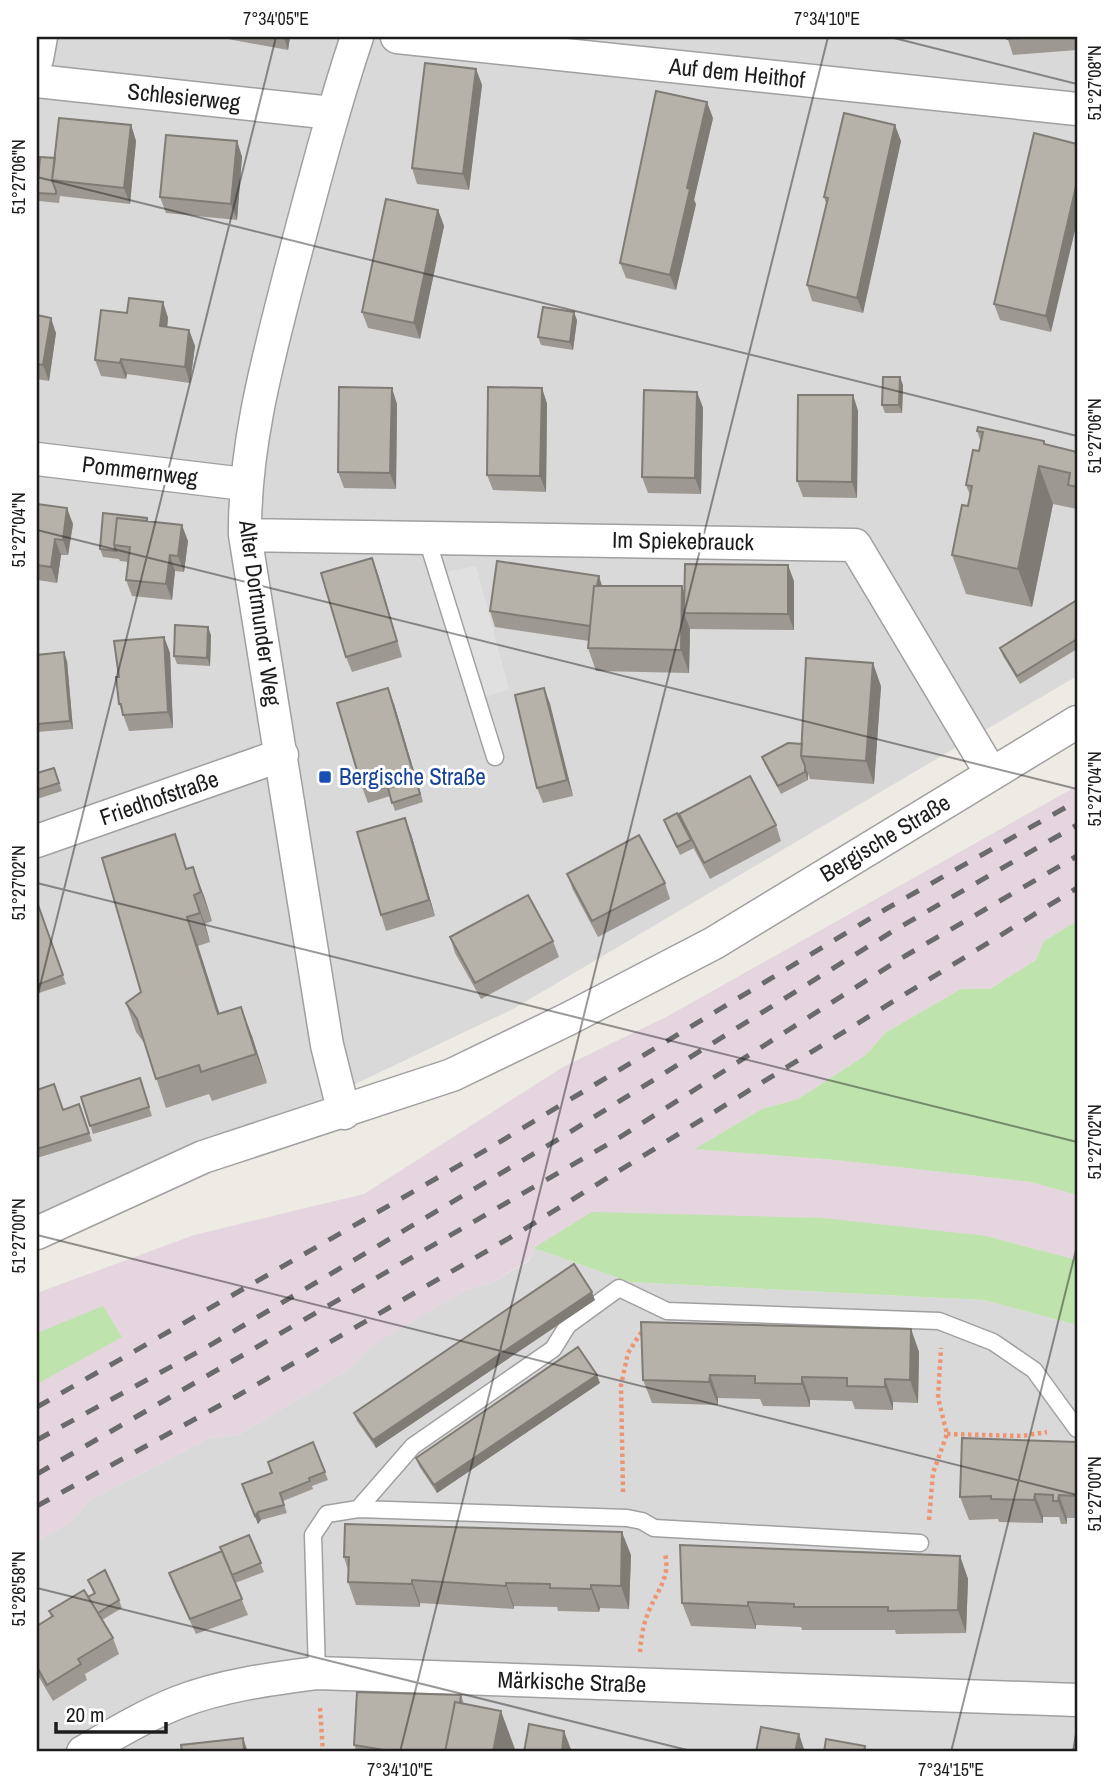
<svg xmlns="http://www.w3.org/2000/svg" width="1114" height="1789" viewBox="0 0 1114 1789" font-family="'Archivo Narrow',sans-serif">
<rect width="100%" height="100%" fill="#edebe3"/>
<path fill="#dad9d9" d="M37,37H1077V676L513,1009L37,1235Z
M534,1248L630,1282L984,1300L1077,1325V1752H37V1541L71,1522L89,1501L209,1438L238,1435L351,1368L369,1347L465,1290L493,1282L529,1261Z"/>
<path fill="#e5d5df" d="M1077,786V921L1044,941L1036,960L990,989H961L885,1033L866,1055L798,1099L762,1109L696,1149L836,1160L1031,1182L1077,1195V1260L986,1236L534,1248L529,1260L493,1282L465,1290L370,1347L351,1368L238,1435L209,1438L89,1501L71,1522L37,1541V1293L194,1235L364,1194L563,1067L668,1016Z"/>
<path fill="#bee3ac" d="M1077,921V1195L1031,1182L836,1160L695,1149L762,1109L798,1099L866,1055L885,1033L961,989H990L1036,960L1044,941Z
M592,1212L823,1218L986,1236L1077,1260V1325L984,1300L630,1282L534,1248Z
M103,1306L122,1337L37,1384V1333Z"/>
<path fill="#e0e0e0" d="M476,566L509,689L483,698L446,572Z"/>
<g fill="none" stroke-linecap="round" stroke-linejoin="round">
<defs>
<path id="lane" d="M426,536L495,757
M358,1509L413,1446L553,1349L568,1325L619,1288L667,1311L939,1321L993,1342L1034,1370L1077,1429
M317,1673L313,1535L327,1514L358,1509L627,1518L642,1521L654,1528L920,1543"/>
<path id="street" d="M397,37L1077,109
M37,59L41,37
M37,81L332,113
M37,459L244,484
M245,535L855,545L991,773
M37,841L282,755
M344,1113L327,1045L245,535C244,446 268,359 290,273C311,194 331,115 357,37
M37,1233L203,1157L452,1075L568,1019L714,943L1077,722
M83,1752C114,1734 146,1715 179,1702C223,1685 271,1679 317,1673L1077,1700"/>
</defs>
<use href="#lane" stroke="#a0a0a0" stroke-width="19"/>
<use href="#street" stroke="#a0a0a0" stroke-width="35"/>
<path stroke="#ed9573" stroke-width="4.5" stroke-dasharray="3.5 3.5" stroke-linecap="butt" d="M947,1434L1022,1436L1047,1432
M623,1492L621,1385L628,1353L644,1328
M929,1520L933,1473L947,1434L938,1398L941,1348
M640,1652C641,1639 643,1625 648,1613C656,1592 671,1578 665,1554
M320,1708L323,1752"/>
<use href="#lane" stroke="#fff" stroke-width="16"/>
<use href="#street" stroke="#fff" stroke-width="32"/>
<path stroke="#6a6a6a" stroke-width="5" stroke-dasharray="14 14" stroke-linecap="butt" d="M37,1407L493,1146L886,909L1077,801
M37,1440L207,1347L557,1140L893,931L1077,825
M37,1474L617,1139L905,956L1077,856
M37,1506L237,1396L523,1230L1077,888"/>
</g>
<path fill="#9d9891" d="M217,37H290L288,50Z
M1007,37H1077V50L1013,55Z
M476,69L482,85L469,190L417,184L412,168Z
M713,118L694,200L696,204L676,290L626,278L620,263Z
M131,125L136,141L130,204L60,196L59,203L39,201L37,194V189L55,158Z
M1034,133L1051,332L1000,320L994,304Z
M237,141L242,157L237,220L166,213L160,197Z
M901,141L863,313L812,301L807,285L826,203L824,197Z
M438,210L444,226L420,339L368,328L362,312Z
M163,302L168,318L167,327L189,330L195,346L190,383L127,374L126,379L101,376L95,360L127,313Z
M37,315L56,333L49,381L37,379Z
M577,320L573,350L541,345L538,337Z
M903,385L902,413H885L882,405Z
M542,388L547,404L546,492L493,490L487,475Z
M697,392L703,408L701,494L648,493L642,477Z
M853,395L858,411L857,498L803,497L797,481Z
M397,404L396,489L344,488L338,472Z
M977,431L1077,452V511V509L1053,504L1032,607L966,594L952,555L968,506L970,495L966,485L979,451L981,442Z
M37,504L73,524L68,555H61L57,583L37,580Z
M147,518L148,521L188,541L184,572L175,571L172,600L132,596L126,580L128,562L120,561L119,559L103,557L100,549Z
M372,558L402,657L352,672L346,657Z
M794,581V630L690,629L689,673L596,671L588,648L589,641L495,627L490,611L602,586L684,593Z
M1077,600V649L1020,684L1003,656L1000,648Z
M211,635L210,666L177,664L174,656Z
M164,637L170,653L173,728L129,731L119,704V677Z
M37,655L67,661L73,729L37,732Z
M881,686L874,784L810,779L808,774V780L781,794L765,765L762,757L802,744Z
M544,688L550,704L573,796L543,803L537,788Z
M394,704L423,802L395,811L390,796L368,803L362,787Z
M54,768L62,791L37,799V773Z
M679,814L776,825L781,841L710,879L693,847L694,848L680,855L667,828L664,820L682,824Z
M411,834L435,916L386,931L381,915Z
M187,869L204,896L212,921L205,924L210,942L198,946L219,1014L252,1036L267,1083L212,1101L209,1094L166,1108L145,1044L136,1032L126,1003L141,992Z
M567,874L665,883L670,899L598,937L573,890Z
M37,902L66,984L39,993L37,988Z
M450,937L553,941L559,957L481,999L455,953Z
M140,1078L152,1116L93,1134L81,1097Z
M37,1090L63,1110L79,1104L92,1141L37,1158Z
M595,1300L376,1448L357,1421L354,1413Z
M911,1329L919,1352L918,1403L893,1402V1410L855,1409L852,1401L810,1400V1407L763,1406L760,1399L718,1398V1405L652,1403L643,1380Z
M600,1383L437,1493L419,1466L416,1458Z
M313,1442L328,1480L312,1486L313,1489L283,1501L287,1513L261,1520L258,1524L242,1484L272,1473Z
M1077,1442V1518H1067V1524H1061L1059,1517H1043V1523L999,1522L998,1519L969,1520L960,1497Z
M249,1535L264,1572L235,1583L248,1615L196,1634L175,1589L169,1573L221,1551Z
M631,1555L629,1609L600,1608L599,1612L558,1611L557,1607L514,1606V1609L420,1603V1607L356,1605L348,1582V1570L344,1557Z
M960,1556L968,1579L966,1633L896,1634L895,1630H802L801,1627L756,1625V1629L691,1626L682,1603Z
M88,1580L119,1600L122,1608L102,1620L113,1638L119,1654L85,1674L87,1680L53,1701L37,1674V1626L51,1617L49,1611L88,1597L94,1594Z
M461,1695L464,1704L515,1749L514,1752H357L354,1745Z"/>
<path fill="#7f7c76" d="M284,37H290L288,50Z
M476,69L482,85L469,190L463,174Z
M707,102L713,118L694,200L696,204L676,290L670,275L687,188Z
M131,125L136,141L130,204L124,188Z
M895,125L901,141L863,313L857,298Z
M237,141L242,157L237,220L231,204Z
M1077,182V222L1051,332L1046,316Z
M438,210L444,226L420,339L414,323Z
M163,302L168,318L166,342L160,326Z
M574,312L577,320L573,350L570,342Z
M51,318L56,333L49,381L43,365Z
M189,330L195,346L190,383L185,367Z
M121,359L127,374L126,379L120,363Z
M900,377L903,385L902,413L899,405Z
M392,388L397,404L396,489L390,473Z
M542,388L547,404L546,492L540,476Z
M697,392L703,408L701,494L695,478Z
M853,395L858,411L857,498L852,482Z
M1039,466L1053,504L1032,607L1018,569Z
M67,508L73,524L68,555L63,540Z
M182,525L188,541L184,572L178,556Z
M55,539L61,555L57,583L51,567Z
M170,555L175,571L172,600L166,584Z
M372,558L378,574L402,657L397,641Z
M788,565L794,581V630L788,614Z
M599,576L604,592L591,626Z
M682,586L690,609L684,613L690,629L689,673L681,650Z
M208,627L211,635L210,666L207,658Z
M164,637L170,653L173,728L168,712Z
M64,652L67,661L73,729L70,721Z
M873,663L881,686L874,784L866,761Z
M388,688L394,704L423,802L413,772Z
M544,688L550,704L573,796L567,780Z
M805,766L808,774V780L805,772Z
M405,818L411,834L435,916L429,900Z
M193,867L204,896L212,921L201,892Z
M194,895L205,924L210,942L200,913Z
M187,917L198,946L229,1043L218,1014Z
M241,1007L252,1036L267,1083L256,1054Z
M592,1292L595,1300L376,1448L373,1440Z
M911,1329L919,1352L918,1403L910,1380Z
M597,1375L600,1383L437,1493L434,1485Z
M710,1375L718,1398V1405L709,1382Z
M802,1377L810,1400V1407L802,1384Z
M885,1379L893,1402V1410L885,1387Z
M1035,1494L1043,1517V1523L1034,1500Z
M1059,1495L1067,1518V1524L1058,1501Z
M258,1512L261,1520L258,1524L255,1516Z
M622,1532L631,1555L629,1609L621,1586Z
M960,1556L968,1579L966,1633L958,1610Z
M412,1580L420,1603V1607L412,1584Z
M506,1583L514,1606V1609L506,1586Z
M591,1585L600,1608L599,1612L591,1589Z
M748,1602L756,1625V1629L748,1606Z
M501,1711L515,1749L514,1752H493Z
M564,1731L572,1752H562Z
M799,1734L805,1752H795Z
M243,1738L248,1752H244Z"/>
<path fill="#b6b1a9" stroke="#7f7c76" stroke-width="2" d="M1007,37H1037L1007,39Z
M425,63L476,69L463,174L412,168Z
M656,91L707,102L687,188L690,189L670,275L620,263Z
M844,113L895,125L857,298L807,285L828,198L824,197Z
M59,118L131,125L124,188L52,180Z
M1034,133L1077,144V182L1046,316L994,304Z
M166,135L237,141L231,204L160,197Z
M40,157L55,158L52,180L56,191V194L37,193Z
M386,199L438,210L414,323L362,312Z
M129,298L163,302L160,326L189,330L185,367L121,359L120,363L95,360L101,310L127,313Z
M543,307L574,312L570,342L538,337Z
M37,315L51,318L43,365L37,364Z
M883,377H900L899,405H882Z
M339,387L392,388L390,473L338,472Z
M488,387L542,388L540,476L487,475Z
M644,390L697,392L695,478L642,477Z
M798,395H853L852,482L797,481Z
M978,427L1044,441V444L1077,452V487L1068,485L1070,473L1039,466L1018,569L952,555L962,505L968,506L972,486L966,485L973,450L979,451L983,432L977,431Z
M37,504L67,508L63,540L55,539L51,567L37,565Z
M103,513L147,518V521L117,518L114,545L116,551L100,549Z
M117,518L182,525L178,556L170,555L166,584L126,580L130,547L114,545Z
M372,558L397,641L346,657L321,573Z
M497,561L599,576L597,586H594L590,626L490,611Z
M685,564L788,565V614L684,613Z
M594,586H682L681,650L588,648Z
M1077,600V639L1017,676L1000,648Z
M175,625L208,627L207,658L174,656Z
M164,637L168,712L123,715L121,704H119L116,677H119L114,641Z
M64,652L70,721L37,724V655Z
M806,658L873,663L866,761L801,756Z
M388,688L413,772L362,787L337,703Z
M544,688L567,780L537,788L515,695Z
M788,743L802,744L801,756L805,766V772L778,786L762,757Z
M54,768L59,783L37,790V773Z
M750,776L776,825L704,863L679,814Z
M416,780L420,794L392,803L388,788Z
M677,813L691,840L677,847L664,820Z
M405,818L429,900L381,915L357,832Z
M175,834L186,869L193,867L201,892L194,895L200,913L187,917L218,1014L241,1007L256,1054L201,1072L199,1065L156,1079L137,1019L126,1003L141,992L102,858Z
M639,835L665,883L592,921L567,874Z
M528,895L553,941L475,983L450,937Z
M37,902L63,975L37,985Z
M140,1078L149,1107L90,1126L81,1097Z
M54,1084L63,1110L79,1104L89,1133L37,1149V1090Z
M574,1264L592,1292L373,1440L354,1413Z
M641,1322L911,1329L910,1380L885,1379V1387L847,1386V1378L802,1377V1384L755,1383V1376L710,1375L709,1382L643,1380Z
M578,1347L597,1375L434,1485L416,1458Z
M962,1438L1077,1442V1496L1059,1495L1058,1501H1053V1495L1035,1494L1034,1500L991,1499V1496L960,1497Z
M313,1442L325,1472L309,1478L310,1481L280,1493L284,1505L258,1512L255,1516L242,1484L272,1473L268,1462Z
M345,1524L622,1532L621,1586L591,1585V1589L550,1588V1584L506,1583V1586L412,1580V1584L348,1582L349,1557H344Z
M249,1535L261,1563L232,1575L220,1547Z
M680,1545L960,1556L958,1610L888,1611V1607H794V1604L748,1602V1606L682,1603Z
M222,1551L242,1599L190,1619L169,1573Z
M105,1570L119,1600L98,1613L88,1597L95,1593L88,1580Z
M84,1590L113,1638L78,1659L81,1664L47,1685L37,1667V1626L53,1616L49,1611Z
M357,1692L461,1695L460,1703L455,1702L445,1752H396L354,1745Z
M455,1702L501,1711L493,1752H445Z
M529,1724L564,1731L562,1752H524Z
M761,1727L799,1734L795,1752H756Z
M1077,1728V1752H1073Z
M243,1738L244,1752H188V1750L182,1751L181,1745Z
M826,1739L865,1746L864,1752H824Z"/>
<path fill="none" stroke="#1c1c1c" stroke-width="2" stroke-opacity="0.45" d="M890,37L1077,84M37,177L1077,436M37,530L1077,789M37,883L1077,1142M37,998L276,37M37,1235L1077,1495M37,1588L695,1752M400,1752L828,37M951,1752L1077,1246"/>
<rect fill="#1a4fb4" stroke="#fff" stroke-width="2.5" x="318" y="770" width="14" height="14" rx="3.5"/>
<g text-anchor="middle" stroke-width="6" stroke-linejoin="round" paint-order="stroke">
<g font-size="23" fill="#1c1c1c" stroke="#fff">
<text transform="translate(737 73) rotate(6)" y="8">Auf dem Heithof</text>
<text transform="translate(184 97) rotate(6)" y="8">Schlesierweg</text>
<text transform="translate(140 471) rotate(7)" y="8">Pommernweg</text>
<text transform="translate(683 541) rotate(1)" y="8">Im Spiekebrauck</text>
<text transform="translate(260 613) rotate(82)" y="8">Alter Dortmunder Weg</text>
<text transform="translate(159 798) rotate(-19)" y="8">Friedhofstraße</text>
<text transform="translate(885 838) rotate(-31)" y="8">Bergische Straße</text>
<text transform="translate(572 1682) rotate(2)" y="8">Märkische Straße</text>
</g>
<g font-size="23" fill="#164399" stroke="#fff" text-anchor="start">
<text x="339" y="785">Bergische Straße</text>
</g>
</g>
<rect width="1114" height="1789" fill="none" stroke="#ffffff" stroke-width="77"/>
<path d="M56 1722v10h110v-10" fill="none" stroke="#1c1c1c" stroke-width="3.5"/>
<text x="66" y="1722" font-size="21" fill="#1c1c1c" stroke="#ffffff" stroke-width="5" paint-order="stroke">20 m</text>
<rect x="38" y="38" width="1038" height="1712" fill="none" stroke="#1c1c1c" stroke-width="2.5"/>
<g font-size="18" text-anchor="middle" fill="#1c1c1c">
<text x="276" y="25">7°34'05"E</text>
<text x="827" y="25">7°34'10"E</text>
<text transform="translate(1095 83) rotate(-90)" y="6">51°27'08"N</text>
<text transform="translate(19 177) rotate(-90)" y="6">51°27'06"N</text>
<text transform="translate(1095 436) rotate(-90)" y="6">51°27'06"N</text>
<text transform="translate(19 530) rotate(-90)" y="6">51°27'04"N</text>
<text transform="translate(1095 789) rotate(-90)" y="6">51°27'04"N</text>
<text transform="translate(19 883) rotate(-90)" y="6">51°27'02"N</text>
<text transform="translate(1095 1142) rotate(-90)" y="6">51°27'02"N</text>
<text transform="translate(19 1236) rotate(-90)" y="6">51°27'00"N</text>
<text transform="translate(1095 1494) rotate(-90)" y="6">51°27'00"N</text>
<text transform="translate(19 1589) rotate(-90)" y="6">51°26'58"N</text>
<text x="400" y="1776">7°34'10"E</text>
<text x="951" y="1776">7°34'15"E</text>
</g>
</svg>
